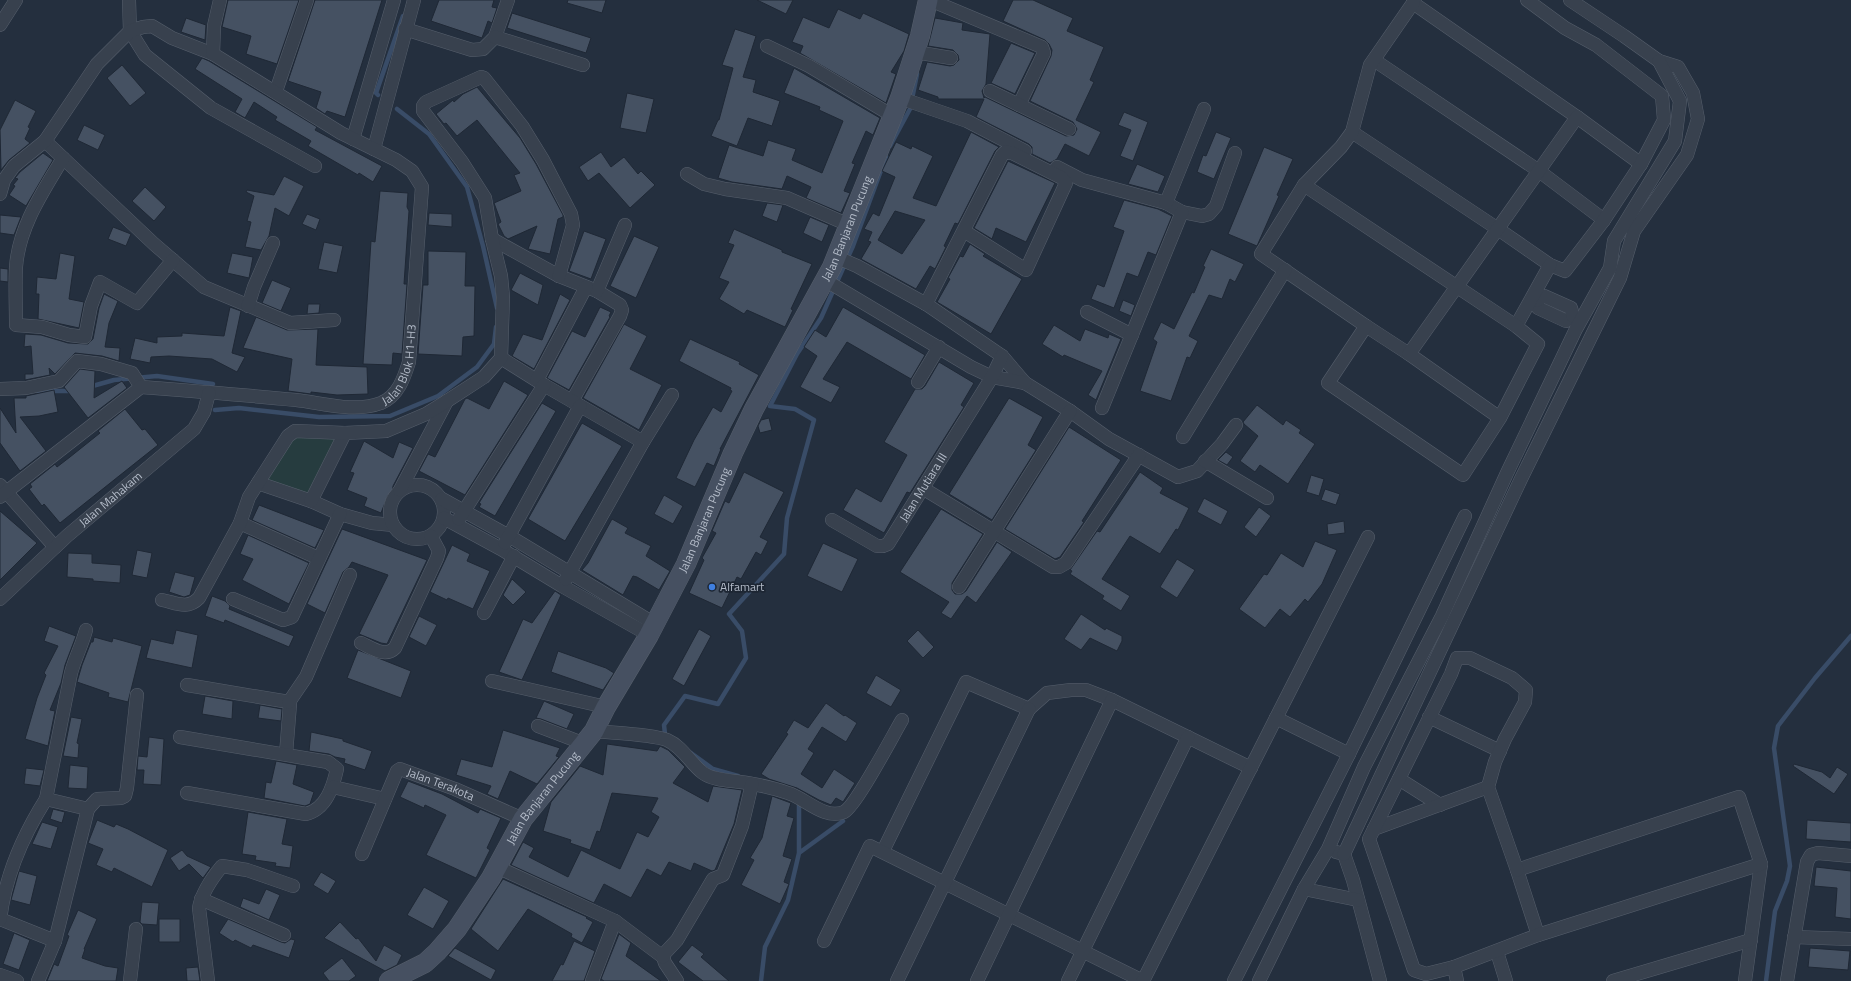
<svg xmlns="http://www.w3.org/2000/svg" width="1851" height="981" viewBox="0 0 1851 981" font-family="'Titillium Web',sans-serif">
<rect width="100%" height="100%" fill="#242f3e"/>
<path fill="#263c3f" d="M345,433L311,501L258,483L288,436Z"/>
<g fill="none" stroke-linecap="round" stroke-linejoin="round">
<path stroke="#394c67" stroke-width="4.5" d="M378,95L376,93L403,16
M397,109L429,134L467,187L483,246L497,308
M890,146L910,109L917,74
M89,387L114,380L157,376L213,384
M38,391H72
M215,410L239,408L319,417L390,416L438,396L477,367L494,344L496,327
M668,736L665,734L664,725L685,696L718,704L746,658L742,631L729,614L784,554L787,518L814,420L795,409L770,406L797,354L821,318L853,246L886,157
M691,753L713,769L738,776
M799,801V853
M761,981L765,947L788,900L799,853L843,821
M1766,981L1775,911L1787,881L1790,866L1774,748L1778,726L1815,678L1851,636"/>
</g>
<path fill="#455162" stroke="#1f2835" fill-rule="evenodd" d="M228,0H299L277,64L246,54L251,36L222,27Z
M315,0H382L345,117L327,111L325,114L316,108L321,92L288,81Z
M439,0H494L492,7L497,8L492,23L488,21L482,38L431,21Z
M568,0H606L602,13L567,3Z
M757,0H793L786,14Z
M1013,0H1033L1073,18L1067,31L1104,47L1090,80L1094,82L1076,120L1101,132L1089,156L1065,144L1057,159L1050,163L1032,154V147L1029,144L976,117L984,99H938V97L918,90L927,62L950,66L954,65L959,60L958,55L953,50L928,46L935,18L963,23L962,30L990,34L986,84L982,91L984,98L985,97L1066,136L1074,135L1077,129L1073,122L1030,101L1051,56L1052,50L1049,44L1045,40L1003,21Z
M838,9L860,19L863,13L909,34L904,51L891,72L896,74L886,103L800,53L803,46L792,42L803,17L829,28Z
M512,13L591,38L586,53L507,28Z
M186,18L206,25L205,40L181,32Z
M735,29L756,36L743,77L756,80L753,92L780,101L772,126L748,118L737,146L711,136L718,120H719L733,68L722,65Z
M1011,43L1035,53L1015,94L991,83Z
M202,58L209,61L317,127L315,130L382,166L373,182L359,173L358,175L308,146L311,141L275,120L277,117L254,102L245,118L235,112L242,99L195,69Z
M122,65L146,93L130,106L107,78Z
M794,68L880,118L873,135L866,131L852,163L855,164L844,191L850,193L841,213L806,198L811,187L787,176L782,189L732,182L718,178L729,145L763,156L768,140L796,149L792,160L822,173L843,121L819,110L820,107L784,93Z
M477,87L520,138L536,164L563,215V217L558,219L550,254L528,249L537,226L508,239L504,236L498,224L501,222L494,203L521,191L514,175L520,173L477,120L457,136L446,123L444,124L436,114L453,100L454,102L463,94Z
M627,93L654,99L646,133L620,128Z
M15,100L36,111L28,127L30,128L25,139L30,143L9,160L1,170L0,130Z
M1124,112L1148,122L1133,161L1120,156L1131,130L1118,125Z
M84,125L105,135L98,150L77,140Z
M971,132L999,147L995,151L958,224L955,223L944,246L946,247L935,269L930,266L916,289L861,259L871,242L868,241L872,232L864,229L873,213L879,216L895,177L882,171L896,142L911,149L912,146L933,156L913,198L936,206ZM895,211L925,220L902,254L878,240Z
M1216,132L1231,138L1214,179L1197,172L1203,155L1206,156Z
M1264,147L1293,159L1277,195L1279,196L1257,246L1228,234Z
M601,152L611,167L624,157L638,174L641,171L655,185L630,208L599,173L588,181L579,167Z
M43,153L53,160L26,206L9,195L15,186L13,185L18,179L15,178L20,172Z
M1008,161L1055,183L1026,242L996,228L992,239L974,228Z
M1137,164L1165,176L1158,192L1128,184Z
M284,176L304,186L289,216L275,208L269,236L261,250L245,247L251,222L247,221L254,196L246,192L247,190L274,195Z
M145,187L166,207L154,221L132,201Z
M380,191L408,193L407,207L409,211L404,284H407L402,354L393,353L392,365L363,364L371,241L375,242Z
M1124,200L1158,209L1172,216L1156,255L1148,252L1138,277L1127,273L1114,308L1091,299L1097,284L1104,287L1124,231L1113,227Z
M767,203L783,205L777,222L762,216Z
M429,213L452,214V227L428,225Z
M307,214L320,219L316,230L302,224Z
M0,215L21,217L14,235L0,233Z
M810,217L829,225L822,242L803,233Z
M113,227L131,234L126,246L108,239Z
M734,229L782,250V252L812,264L791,309L793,310L785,327L747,310L744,314L719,299L729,282L719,278L734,245L728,243Z
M584,231L606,239L591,279L569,271Z
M634,236L659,247L636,298L610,286Z
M324,242L343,246L337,273L318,269Z
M970,244L985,254L983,256L1022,279L991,334L937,302L950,279L948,278L960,256L963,257Z
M1211,249L1244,264L1235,282L1230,279L1222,299L1209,295L1189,336L1198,341L1190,358L1187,357L1171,401L1140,391L1157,342L1153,339L1161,322L1174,329L1192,292L1194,293L1205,267L1203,266Z
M428,251L466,252L465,286H475L474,336L463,337L462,356L418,354L423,285H428Z
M60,253L75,256L69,299L84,302L79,328L38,319L39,294H36L37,277L56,279Z
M232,253L253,257L249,278L227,273Z
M0,268L8,269V282L0,281Z
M520,273L543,285L538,305L511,290Z
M272,280L291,288L281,311L262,303Z
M104,294L118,301L109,323L105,347L120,348L119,361L102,356L75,353L55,374L49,368L50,375L25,380V374H33L31,346L24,347L25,334L41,335L68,343L88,344L93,339L99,308Z
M560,294L570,300L534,369L512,356L523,334L542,340Z
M1123,300L1135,305L1131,316L1119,311Z
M308,304H320L319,313L307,314Z
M230,307L241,311L232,353L245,357L237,372L212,359L169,356L151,357L150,363L130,359L135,338L157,343V337L182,336V333L224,336Z
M600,307L611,312L609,316L610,317L569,390L547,378L572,331L585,337Z
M843,307L925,355L911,379L847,342L823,379L840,387L831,403L800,387L817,356L804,347L815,330L826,337Z
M256,317L287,330L318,329L316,365L367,367L368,394L337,395L311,392V394L288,391L292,359L243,348Z
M624,324L647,336L630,369L662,385L639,430L583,398Z
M1054,325L1080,341L1085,329L1108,338L1109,334L1121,339L1096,400L1088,395L1102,371L1064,355L1063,357L1042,344Z
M690,339L740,362L739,364L759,375L720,449H721L714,466L707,463L695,487L676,478L694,440L713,407L721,412L732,391L730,390L731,388L679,361Z
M939,362L974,383L961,405L964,407L910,493L907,492L884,533L843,510L856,488L881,502L907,455L884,442L915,389H922L925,386Z
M80,369L95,371L94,398L122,381L127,388L88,418L64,387Z
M504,381L528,395L465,495L419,471L428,454L435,457L465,399L467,398L489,409Z
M54,390L58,412L39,416L20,417L46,451L20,471L0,443V408L16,433L14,398H26V396Z
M1009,398L1043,417L1028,445L1036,450L992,520L949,494Z
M542,403L556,411L495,516L479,507L481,504L479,503Z
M1257,405L1283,425L1286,420L1301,430L1299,433L1315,444L1288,484L1260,465L1255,472L1240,461L1258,436L1244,424L1243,422Z
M125,409L142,430L145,429L158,445L60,523L44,504L42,506L29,489L32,487L30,484L55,464L57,467L70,457L100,433L98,431Z
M769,418L772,430L760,433L758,426L761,420Z
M582,423L622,446L565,541L528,519Z
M1069,427L1121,460L1082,521L1084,522L1060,557L1055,559L1005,529Z
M364,441L393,458L399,442L413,448L393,486L392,496L388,495L381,513L364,506L367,498L347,490L354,473L350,472Z
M1226,452L1233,457L1227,465L1218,460Z
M744,472L784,492L760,537L768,541L761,555L756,552L741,579L737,577L722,608L689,593L704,560L702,558L716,533L712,531L725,501L729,503Z
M1140,472L1163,488L1160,493L1189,508L1178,530L1176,529L1160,554L1130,536L1102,579L1130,596L1121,611L1102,599L1104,596L1070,574L1072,571L1070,570L1097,531L1100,532Z
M1311,475L1324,479L1319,496L1306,492Z
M1325,489L1340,494L1336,505L1321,500Z
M664,495L683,506L673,524L654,514Z
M1204,498L1228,511L1221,525L1197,512Z
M259,505L324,530L315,548L252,520Z
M1259,507L1271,516L1256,537L1244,527Z
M941,509L983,534L952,583V590L955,594H962L966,591L997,542L1012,552L976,603L967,596L951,619L941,613L949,602L900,572Z
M0,511L37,543L0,580Z
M612,519L628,528L625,533L651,546L646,556L670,571L659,590L637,577L633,576L623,595L582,570L588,563Z
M1344,521L1345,533L1328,535L1327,524Z
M342,529L427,560L387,644L381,643L359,634L388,575L352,562L349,567L343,572L325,613L307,604Z
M248,535L309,563L289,604L242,580L253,559L240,554Z
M1315,541L1337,550L1322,584L1308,602L1305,599L1290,617L1280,609L1265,628L1239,609L1264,574L1267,575L1281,553L1303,567Z
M823,543L858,559L842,592L807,576Z
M452,545L470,554L467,561L490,571L473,609L448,598L447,600L430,592Z
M137,550L152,553L147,578L132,575Z
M68,553L92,554V563L121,565L120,583L93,581V579L67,577Z
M1177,559L1195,570L1177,598L1160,587Z
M175,572L195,577L190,595L184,597L169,592Z
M512,579L526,592L513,605L503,595Z
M555,591L561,595L522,680L499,672L523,619L532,623Z
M212,596L225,601L230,606L229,609L294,636L289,647L225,620L224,623L205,616Z
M1081,614L1105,630L1106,628L1122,636V641L1117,651L1090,638L1081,650L1064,639Z
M419,616L437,625L426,646L409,637Z
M49,626L76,636L65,665L61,683L50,710L55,711L48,746L25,739L37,698L46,675L44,673L58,646L44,641Z
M699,629L711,636L684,686L672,679Z
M176,630L198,635L192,668L146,658L151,639L173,644Z
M918,630L934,647L923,658L907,641Z
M94,637L112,642L113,638L142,646L128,702L108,697L109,693L77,682L82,665L91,642H93Z
M358,650L411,671L401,698L347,678Z
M558,651L606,668L614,673L603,690L551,672Z
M876,675L901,690L891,707L866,693Z
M205,696L233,701L232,719L202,714Z
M544,701L574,714L567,729L541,719L536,718Z
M826,703L844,716L845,715L857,723L846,742L822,727L808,749L814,753L801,774L822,788L834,769L855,783L843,802L836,798L831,805L819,800L797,788L769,779L761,774L788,734L786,733L794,720L808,728Z
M260,705L282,709L281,721L258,718Z
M71,717L82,719L77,743L79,744L78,758L63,756Z
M503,730L560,748L556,756L559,757L537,784L510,771L498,799L487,794L491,786L456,775L461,759L492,767Z
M311,732L343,739V741L372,751L365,770L344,763L345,759L335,757L329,754L309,751Z
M149,737L164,739L161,785L143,784L144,770H137L138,756L147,757Z
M607,744L657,751L660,746L668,750L685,767L673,783L708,802L713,786L742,790L734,824L715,870L712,871L694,863L691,871L669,862L661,876L647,869L631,898L604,884L594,903L511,865L523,842L534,848L529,857L568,877L581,850L620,869L637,832L648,837L659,817L651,812L658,798L612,793L600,832L597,831L590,850L570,843L571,840L543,831L551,802L580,766L603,775Z
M276,761L297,765L293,784L314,792L310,804L305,806L264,798L266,782L271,783Z
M1794,764L1822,772L1830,778L1837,767L1848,774L1834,794L1793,766Z
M70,765L88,767L87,789L68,788Z
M26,768L44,770L40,786L24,784Z
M408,781L442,794L478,813L480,809L501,818L487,848L490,850L476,878L426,855L446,815L425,805L424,808L400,797Z
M772,796L791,803L787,816L794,818L783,856L792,859L784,882L789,884L780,904L741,885L754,860L750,858L762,838Z
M53,809L65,812L62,823L50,819Z
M248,812L287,819L282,844L293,846L290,868L275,866L276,863L255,860L256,856L242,854Z
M97,820L114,827L116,824L128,829L168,850L152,887L114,868L112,872L96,865L103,849L88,843Z
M1807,820L1851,823V842L1806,839Z
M42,822L58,827L51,849L32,844Z
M182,850L187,856L211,867L203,878L189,864L179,871L170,858Z
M1816,867L1851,871V919L1835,917L1837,888L1814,886Z
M19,871L37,876L30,905L11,900Z
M321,872L336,881L328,894L313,885Z
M503,879L587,917L586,918L593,922L582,943L571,937L572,934L528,909L498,951L471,929Z
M424,887L449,901L433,929L407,915Z
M266,889L280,895L269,920L240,907L243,898L259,904Z
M142,902L159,903L157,925L142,924L140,922Z
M78,910L97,919L84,949H85L82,958L105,966L118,968L116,981H47L54,964L58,966L69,936L67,935Z
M159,919H180V942H159Z
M228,919L281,942L285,943L291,939L295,940L289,958L253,945L251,948L235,940L233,942L219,933Z
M340,922L356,939L358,938L376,961L384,945L402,955L397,965L385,971L324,938Z
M14,933L30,940L19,970L3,964Z
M619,934L631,943L626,956L661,981H604L601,979Z
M574,941L595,951L584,981H552L561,964L563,965Z
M692,945L704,954L701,957L729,981H703L678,962Z
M455,948L496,970L491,980L448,956Z
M1810,948L1850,951L1848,970L1808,967Z
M342,958L356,976L349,981H329L323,973Z
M198,967L200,981H187L186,968Z"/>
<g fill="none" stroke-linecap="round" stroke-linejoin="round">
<defs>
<g id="street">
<path d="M129,0L130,31L145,55L211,108L315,166"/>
<path d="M930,0L1042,47L1044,53L1019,105"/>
<path d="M1415,0L1413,3L1577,117L1641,164"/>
<path d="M0,25L16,0"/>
<path d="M405,29L472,50L483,49L495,37L508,0"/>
<path d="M495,37L583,65"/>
<path d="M767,46L809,66L893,116"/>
<path d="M915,52L951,58"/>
<path d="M1374,60L1539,171L1604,220"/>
<path d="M276,91L307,0"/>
<path d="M990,91L1069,129"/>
<path d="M900,98L967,121L1025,151"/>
<path d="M1352,132L1498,229L1550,265L1565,271L1604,220L1641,164L1664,120L1662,96L1596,45L1565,28L1527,0"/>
<path d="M353,139L394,0"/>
<path d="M45,141L154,244L204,287L290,323L334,320"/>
<path d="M374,149L414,0"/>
<path d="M63,158C43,192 19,226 16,267C15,286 16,306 16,325L42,327L69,335L85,337L91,306L100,282L137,303L173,260"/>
<path d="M1057,167L1082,180L1166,203L1182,212L1202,216L1209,214L1216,206L1235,153"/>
<path d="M687,174L704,184L725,189L787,198L849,225"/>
<path d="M1304,185L1341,147L1352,132L1370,65L1413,3"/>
<path d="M0,194L4,180L14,166L45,141L97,64L130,31L143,27L152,26L172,38L213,54"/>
<path d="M1166,203L1204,109"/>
<path d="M492,239L559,276L597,291L620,305L622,310L620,316L572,401"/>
<path d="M836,257L857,266L926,304L1002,356L1025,383L1070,411L1109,439L1178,477L1197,471L1222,444L1236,425"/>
<path d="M825,280L971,367L992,377L1025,383"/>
<path d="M597,291L625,225"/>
<path d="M1537,300L1538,308L1566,321L1573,316"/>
<path d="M1537,300L1544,296L1571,308L1573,316"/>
<path d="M926,304L1002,155L1005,152L1012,153L1062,178L1066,183L1026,270L964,231"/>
<path d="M248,306L254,287L273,243"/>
<path d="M1087,312L1132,335"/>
<path d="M1366,326L1409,354"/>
<path d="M1516,326L1550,265"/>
<path d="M501,358L544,385L643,442"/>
<path d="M537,380L586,287"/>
<path d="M918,382L939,347"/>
<path d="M0,389L26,388L59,381L77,361L101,364L132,373L141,387"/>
<path d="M1102,408L1182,212"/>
<path d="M1500,418L1463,475L1328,383L1366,326L1261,254L1304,185L1516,326L1538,344L1500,418L1409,354C1465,275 1521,196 1577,117"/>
<path d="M1183,437L1285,270"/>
<path d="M1205,461L1267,498"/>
<path d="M258,483L311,501L340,514L372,523L393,525"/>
<circle cx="417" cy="512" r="27"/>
<path d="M0,485L55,547"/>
<path d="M924,489L1053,567H1059L1066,563L1139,455"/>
<path d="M400,490L447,401"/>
<path id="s1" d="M0,497L141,387C193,391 244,395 296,400C323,403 354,413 381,403C398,396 404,378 409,362L422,187L412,171L396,160L341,133L213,54L214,26L220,0"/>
<path d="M442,499L509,536L655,624"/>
<path d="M311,501L345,433"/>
<path d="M444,518L501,549L562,586L649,635"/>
<path d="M459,519L544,385"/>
<path id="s2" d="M832,520L877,546H883L888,544L992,377L1002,356"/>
<path d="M240,523L318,558"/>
<path d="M505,543L580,406"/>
<path d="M566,579L643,442L672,395"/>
<path d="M959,587L1070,411"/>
<path id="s3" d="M0,599L67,536L194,429L204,412L209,393"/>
<path d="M233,599L283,620L292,617L340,514"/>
<path d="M162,600C177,603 187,610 199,598L240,523L249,497L288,436L295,431L345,433L386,431L426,414L447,401L484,377L501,358L503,297L501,276L492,239L485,198L462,162L423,111V106L426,102L481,77L484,78L522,126L543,160L571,214L573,225L559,276"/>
<path d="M484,613L514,556"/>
<path d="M361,643C372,648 385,658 395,648L437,558L439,551L431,536"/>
<path d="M492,681L606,707"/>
<path d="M187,685L289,702L290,704L286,754"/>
<path d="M289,702L306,677L350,575"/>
<path d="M1429,717L1500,751"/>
<path d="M1276,718L1368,537"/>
<path d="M538,726L585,744"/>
<path d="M594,731C613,733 651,734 667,740C683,747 690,763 703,773C715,782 738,780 753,784C764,786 777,789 788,793C805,798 824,820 844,812C856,806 893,735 902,720"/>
<path d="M180,737L328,762L337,769C333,787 326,809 306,814L187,793"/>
<path d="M1349,754L1465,516"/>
<path d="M1399,779L1440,805"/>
<path d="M333,787L385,799"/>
<path d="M88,809L97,799L121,798L125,796L127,788L137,695"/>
<path d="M1374,829L1488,787"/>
<path d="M883,851L966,682L1029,709L1047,693L1071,690H1086L1112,700L1251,768"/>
<path d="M1336,852L1344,854L1353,880L1380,981"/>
<path id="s4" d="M362,854L397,771L400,769L455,789L523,819"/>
<path d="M1344,854L1521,479L1620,278L1634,231L1687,155L1698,119L1693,93L1678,67L1659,61L1624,36L1570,0"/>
<path d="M497,867L615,921L663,957L665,963L677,981"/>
<path d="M1304,889L1358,900"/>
<path d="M201,899L284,935"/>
<path d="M0,919L55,941"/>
<path d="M0,920C5,876 22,837 46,799"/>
<path d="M1538,935L1517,870L1739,797L1761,864L1745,981"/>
<path d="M1794,937L1851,939"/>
<path d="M824,941L870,846L1143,981"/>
<path d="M1497,952L1506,981"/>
<path d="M663,957L664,954L677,940L713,879L723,875L742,826L752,784"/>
<path d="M1454,967L1426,974L1414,970L1369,839L1451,674L1457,658H1470L1512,678L1526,690L1525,702L1505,739L1495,762L1488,787L1517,870"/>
<path d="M0,975L17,981"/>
<path d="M38,981L55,941L88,809L46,799L71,673C75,658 82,645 86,630"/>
<path d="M130,981L136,929"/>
<path d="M208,981L199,908C202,892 212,878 222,866L247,870L293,886"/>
<path d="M592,981L615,921"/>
<path d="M897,981L1029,709"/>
<path d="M977,981L1112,700"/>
<path d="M1068,981L1188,737"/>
<path d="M1143,981L1276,718L1349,754L1234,981"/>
<path d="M1259,981L1304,889L1328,849L1364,767L1442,616L1507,473L1576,329L1610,268L1614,241L1675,141L1680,101L1659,61"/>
<path d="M1457,981L1454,967L1538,935L1761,864"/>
<path d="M1613,981L1751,940"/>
<path d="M1787,981L1807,862L1811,855L1818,853L1851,856"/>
</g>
<g id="secondary">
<path id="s5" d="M389,981L425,963L437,952L457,929L491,878L523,819L594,731L606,707L649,635L686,564L733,453L754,409L832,267L900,98L920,36L928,0"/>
</g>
</defs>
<use href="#street" stroke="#565f6c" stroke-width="14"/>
<use href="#secondary" stroke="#565f6c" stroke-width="20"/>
<use href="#street" stroke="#38414e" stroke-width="13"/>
<use href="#secondary" stroke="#465061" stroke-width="19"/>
</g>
<circle fill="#3f7fe0" stroke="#1d2633" stroke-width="1.5" cx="712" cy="587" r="4"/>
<g text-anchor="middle" stroke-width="3.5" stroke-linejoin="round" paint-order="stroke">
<g font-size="12" fill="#b4bcc9" stroke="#1d2633">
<text dy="4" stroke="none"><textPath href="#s5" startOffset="892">Jalan Banjaran Pucung</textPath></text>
<text dy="4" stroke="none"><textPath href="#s1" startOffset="466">Jalan Blok H1-H3</textPath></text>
<text dy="4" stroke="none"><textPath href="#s2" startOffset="130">Jalan Mutiara III</textPath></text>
<text dy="4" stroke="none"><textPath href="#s3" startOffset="149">Jalan Mahakam</textPath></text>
<text dy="4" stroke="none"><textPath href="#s5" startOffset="567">Jalan Banjaran Pucung</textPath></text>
<text dy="4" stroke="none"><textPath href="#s4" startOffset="137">Jalan Terakota</textPath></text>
<text dy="4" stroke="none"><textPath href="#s5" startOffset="244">Jalan Banjaran Pucung</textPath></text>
</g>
<g font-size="12" fill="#b4bcc9" stroke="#1d2633" text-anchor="start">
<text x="720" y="591">Alfamart</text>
</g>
</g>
</svg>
